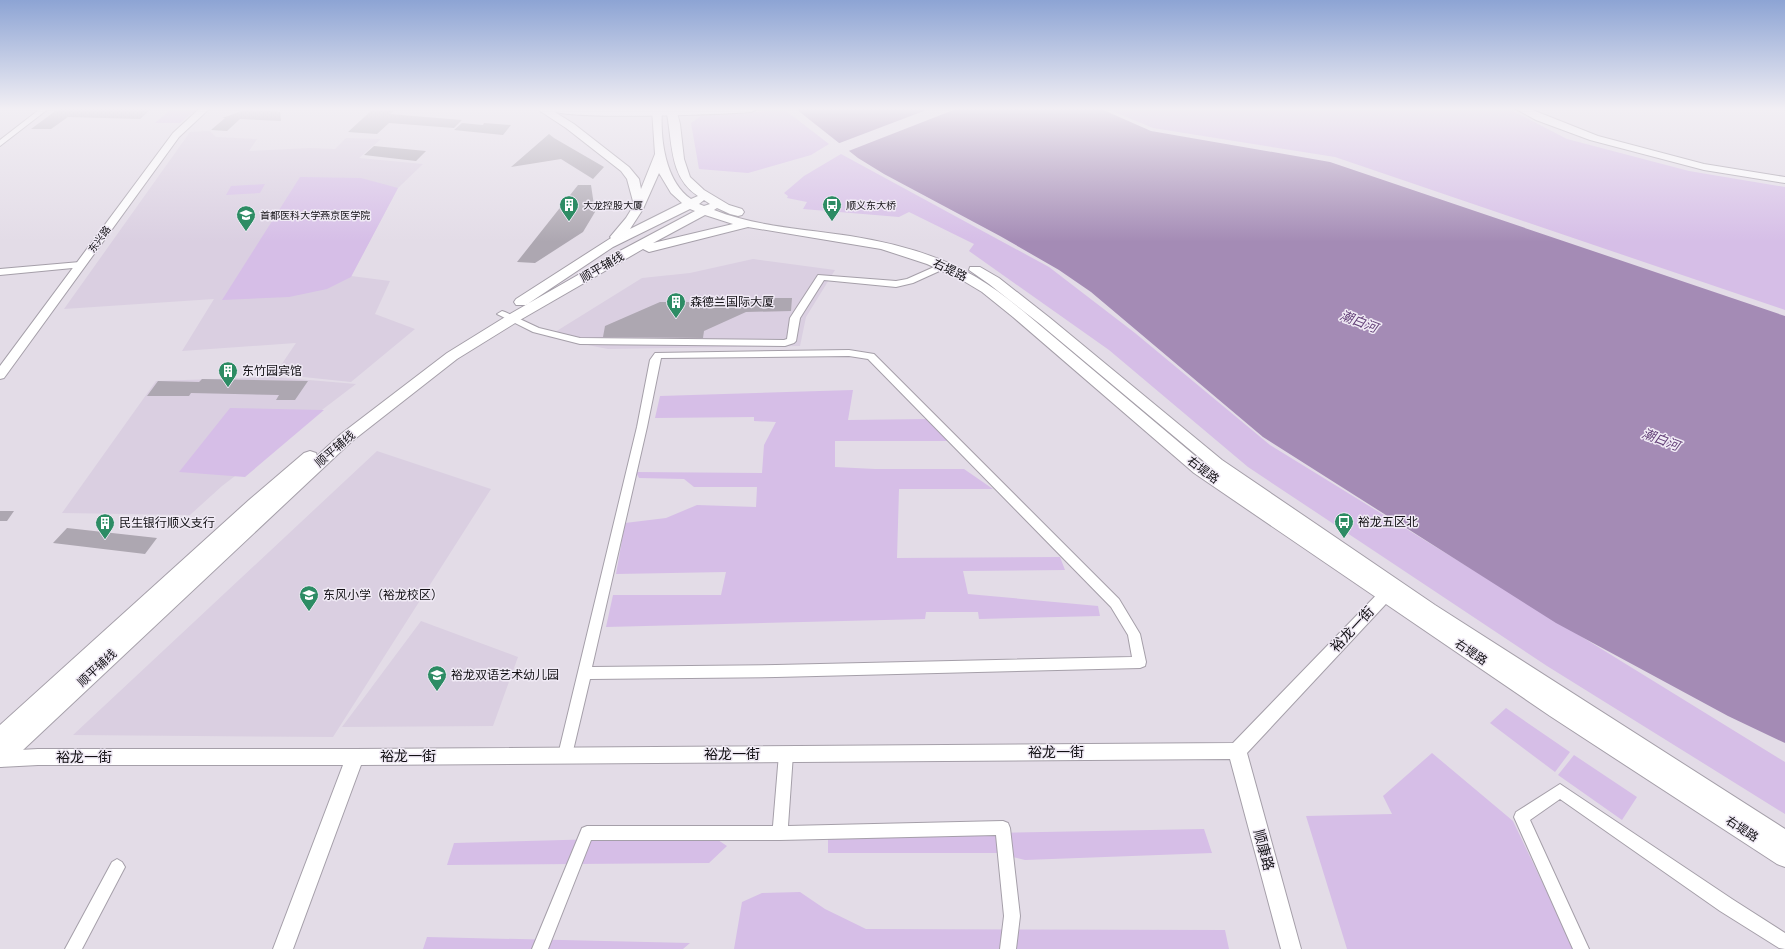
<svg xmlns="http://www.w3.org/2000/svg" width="1785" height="949" viewBox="0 0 1785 949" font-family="'Open Sans','Noto Sans SC',sans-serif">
<rect width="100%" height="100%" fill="#e3dce7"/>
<path fill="#dacfe1" d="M210,131L216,137L257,139L249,151L310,148L335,149L346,138L381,139L359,158L423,164L398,188L351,276L390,281L375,314L415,329L351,382L275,374L296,343L182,351L214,299L64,309L190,132Z
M753,259L835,270L806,317L800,346L608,349L547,337L642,278L690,273Z
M273,377L356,384L222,486L190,515L62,513L156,381Z
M377,451L491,489L333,737L73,735Z
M421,621L518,657L493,726L342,727Z"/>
<path fill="#d6bee7" d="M171,109H197L180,123H155Z
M1107,109H1509L1567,139L1689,171L1785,187V310L1335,157L1153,128Z
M785,110L829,144L811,155L748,173L699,169L691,123L701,116Z
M841,154L1049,267L1135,333L1270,445L1785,762V814L1547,666L1248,467L1109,350L969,251L974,244L909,212L899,217L803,209L807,202L787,198L788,196L784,193L804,176Z
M300,177L361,178L398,188L351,277L327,289L289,297L222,300Z
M265,184L260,193L226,195L231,186Z
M853,390L848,420L928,419L948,441H835V467L875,469H964L993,489H899L897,558L1060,557L1065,570L963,571L968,594L1098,606L1100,616L979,619L978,612H926L925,619L606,627L613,595H721L726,572L616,574L625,523L666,518L697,505L756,507L757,487H694L684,479L639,478L636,472L762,473L764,445L776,422L754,421V417L655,418L660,396Z
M230,408L324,410L245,477L179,472Z
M1506,708L1570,752L1555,772L1490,723Z
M1432,753L1513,821L1574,949H1347L1306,816L1392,814L1383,796Z
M1574,755L1637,797L1622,820L1558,775Z
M1204,829L1212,853L1025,860L997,853H828V836Z
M712,836L727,846L709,863L447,865L454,843Z
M800,892L825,909L866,929L1225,930L1229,949H734L742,902L762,893Z
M427,937L690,943L683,949H423Z"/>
<path fill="#a48bb5" d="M796,109H1101L1151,131L1330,162L1785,316V743L1728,716L1556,623L1263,437L1091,292L1059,270L1000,236L884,174L858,158Z"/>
<path fill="#e3dce7" d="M929,109H956L846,152L837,144Z"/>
<path fill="#ada7b1" d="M58,109H151L140,119L68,117L51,129H31Z
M248,109L280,112L281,121L240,119L227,131L211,130L225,118H222Z
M373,109L394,110L390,114L462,120L454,128L389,123L377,134L348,132Z
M462,123L483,125L484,123L511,125L503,135L454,130Z
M549,134L554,138L604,167L593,179L561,159L511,167Z
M374,146L426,151L416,161L364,155Z
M578,185H591L595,212L583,232L535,263L517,262Z
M720,298H792L791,311L746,312L704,331L703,338L603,337L605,326L660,302H706Z
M202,379L308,381L295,400H276L279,395L191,393L189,396H147L158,381L199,382Z
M0,511H14L7,521H0Z
M67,528L157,538L145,554L53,543Z"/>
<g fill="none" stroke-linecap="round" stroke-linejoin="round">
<defs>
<path id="minor" d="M40,109H48L0,146V140Z
M80,262L83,263L84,265L83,267L0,275V269Z
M943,263L947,266L946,268L913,283L896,287L824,280L800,318L796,341L794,343L785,346L580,344L533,332L497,314L502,311L505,312L539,328L580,338L784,340L787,339L790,318L818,275L896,281L907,279Z
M849,350L874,354L1119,599L1140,634L1146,662L1145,666L1140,668L776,677L590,679L572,755L570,760L565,761L560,760L558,755L637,427L650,360L655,353ZM849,356L868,359L1111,607L1128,635L1132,657L776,665L592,667L647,427L661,358Z
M786,748L791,749L793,754L788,826L1003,821L1008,823L1010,828L1020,916L1016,949H1000L1004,916L996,835L780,840H591L548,949H532L582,828L587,826H773L779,754L781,749Z
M1560,784L1732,899L1785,933V949L1779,948L1720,911L1560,799L1530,820L1589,949H1573L1514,817L1516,812Z
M117,859L122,862L125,867L82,949H65L112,862Z"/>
<path id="tertiary" d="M199,109H209L179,137L4,378L0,379V366L173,133Z
M1393,581L1398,583L1401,587L1398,591L1247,753L1301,949H1281L1230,759L361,765L293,949H273L343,765H38L0,767V751L38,749H355L1233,743L1388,583Z"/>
<path id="secondary" d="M537,109H550L574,124L629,167L639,179L641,189L655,154L652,109H662C660,139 665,181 691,199L698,196C668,177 673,140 666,109H676L680,124L684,159L690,177L704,190L729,205L742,209L744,212L742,215L738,216L730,214L717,208L714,210C757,227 805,229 850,236C894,243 939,255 976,277C993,287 1008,299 1023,311L1206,465L1219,474L1040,324L989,284L969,270L970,267H980L999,278L1050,318L1222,460L1435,605L1785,829V867L1777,864L1550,716L1194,473L1013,317L982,292L962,280L927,264L881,249L748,227L649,252L643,249L520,320L457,359L351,442L7,765L0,767V725L249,500L304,453L310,451L316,453L317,456L341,434L447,353L510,314L618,252L695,211L690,209L613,247L526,305H516L514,302L516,299L611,238L610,237L626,218L634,205L627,179L621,171L566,128ZM659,173L671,193L682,203L630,229L643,209ZM704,200L710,204L704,206L699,204ZM705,215L733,224L653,243Z
M1516,109H1530L1598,136L1704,164L1785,177V183L1704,170L1590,140L1536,120Z"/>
<path id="primary" d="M549,109H757L751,112C726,114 559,121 549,109Z"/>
</defs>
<use href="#minor" stroke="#a59fa9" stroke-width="2"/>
<use href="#tertiary" stroke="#a59fa9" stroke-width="2"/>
<use href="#secondary" stroke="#a59fa9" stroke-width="2"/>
<use href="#primary" stroke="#a59fa9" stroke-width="2"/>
<use href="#minor" fill="#fff" fill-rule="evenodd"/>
<use href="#tertiary" fill="#fff" fill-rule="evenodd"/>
<use href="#secondary" fill="#fff" fill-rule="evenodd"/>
<use href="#primary" fill="#fff" fill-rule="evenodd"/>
</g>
<linearGradient id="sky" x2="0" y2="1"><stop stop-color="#8da4d4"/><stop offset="0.45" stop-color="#f2eff4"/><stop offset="1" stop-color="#f2eff4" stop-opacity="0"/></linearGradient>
<rect width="1785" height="242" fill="url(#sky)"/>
<defs>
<symbol id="building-pin" viewBox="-11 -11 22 30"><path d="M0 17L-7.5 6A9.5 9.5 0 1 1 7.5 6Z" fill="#2d8c64" stroke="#f0eaf5"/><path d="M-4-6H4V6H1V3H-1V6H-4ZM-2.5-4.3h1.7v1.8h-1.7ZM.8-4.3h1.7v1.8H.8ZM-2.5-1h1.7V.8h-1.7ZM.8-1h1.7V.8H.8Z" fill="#fff"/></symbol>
<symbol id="bus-pin" viewBox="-11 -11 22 30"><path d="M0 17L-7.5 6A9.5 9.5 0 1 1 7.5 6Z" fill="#2d8c64" stroke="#f0eaf5"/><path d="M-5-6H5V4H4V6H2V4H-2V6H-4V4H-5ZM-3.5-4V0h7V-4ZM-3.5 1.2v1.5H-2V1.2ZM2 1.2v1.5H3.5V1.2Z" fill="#fff"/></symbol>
<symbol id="university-pin" viewBox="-11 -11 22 30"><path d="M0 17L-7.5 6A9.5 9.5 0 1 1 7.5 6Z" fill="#2d8c64" stroke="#f0eaf5"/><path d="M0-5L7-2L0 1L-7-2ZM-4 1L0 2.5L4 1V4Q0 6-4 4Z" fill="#fff"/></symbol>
<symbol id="school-pin" viewBox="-11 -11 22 30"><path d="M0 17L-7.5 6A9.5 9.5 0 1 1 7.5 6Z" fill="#2d8c64" stroke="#f0eaf5"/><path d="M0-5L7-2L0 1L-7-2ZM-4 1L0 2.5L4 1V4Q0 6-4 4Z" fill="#fff"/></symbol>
</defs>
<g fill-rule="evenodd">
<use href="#building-pin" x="558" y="194" width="22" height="30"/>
<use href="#bus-pin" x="821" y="194" width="22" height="30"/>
<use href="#university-pin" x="235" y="204" width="22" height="30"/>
<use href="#building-pin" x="665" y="291" width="22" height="30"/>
<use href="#building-pin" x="217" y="360" width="22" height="30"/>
<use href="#bus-pin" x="1333" y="511" width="22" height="30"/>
<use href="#building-pin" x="94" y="512" width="22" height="30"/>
<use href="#school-pin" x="298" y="584" width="22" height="30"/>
<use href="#school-pin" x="426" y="664" width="22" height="30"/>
</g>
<g text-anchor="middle" stroke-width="3" stroke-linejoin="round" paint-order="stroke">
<g font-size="10" fill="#121014" stroke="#f0eaf5" text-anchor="start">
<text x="583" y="209">大龙控股大厦</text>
<text x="846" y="209">顺义东大桥</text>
<text x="260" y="219">首都医科大学燕京医学院</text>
</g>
<g font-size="10" fill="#121014" stroke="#f0eaf5">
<text transform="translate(99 239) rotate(-54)" y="4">东兴路</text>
</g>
<g font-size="12" fill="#121014" stroke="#f0eaf5">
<text transform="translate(602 267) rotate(-30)" y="4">顺平辅线</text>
<text transform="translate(950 270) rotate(25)" y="4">右堤路</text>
<text transform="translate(335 449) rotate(-41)" y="4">顺平辅线</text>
<text transform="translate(1203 470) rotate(37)" y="4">右堤路</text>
<text transform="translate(1471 652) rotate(34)" y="4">右堤路</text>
<text transform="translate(97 668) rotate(-43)" y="4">顺平辅线</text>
<text transform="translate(1742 829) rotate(33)" y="4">右堤路</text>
</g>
<g font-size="12" fill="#121014" stroke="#f0eaf5" text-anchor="start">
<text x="690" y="306">森德兰国际大厦</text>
<text x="242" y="375">东竹园宾馆</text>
<text x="1358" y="526">裕龙五区北</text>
<text x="119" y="527">民生银行顺义支行</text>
<text x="323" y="599">东风小学（裕龙校区）</text>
<text x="451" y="679">裕龙双语艺术幼儿园</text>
</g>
<g font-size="13" font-style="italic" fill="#623f77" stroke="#f0eaf5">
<text transform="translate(1359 321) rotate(21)" y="5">潮白河</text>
<text transform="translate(1661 439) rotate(21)" y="5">潮白河</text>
</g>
<g font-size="14" fill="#121014" stroke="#f0eaf5">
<text transform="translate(1352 629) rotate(-47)" y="5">裕龙一街</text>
<text x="1056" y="757">裕龙一街</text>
<text x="732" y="759">裕龙一街</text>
<text x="408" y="761">裕龙一街</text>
<text x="84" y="762">裕龙一街</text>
<text transform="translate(1264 850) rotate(75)" y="5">顺康路</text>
</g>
</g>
</svg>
